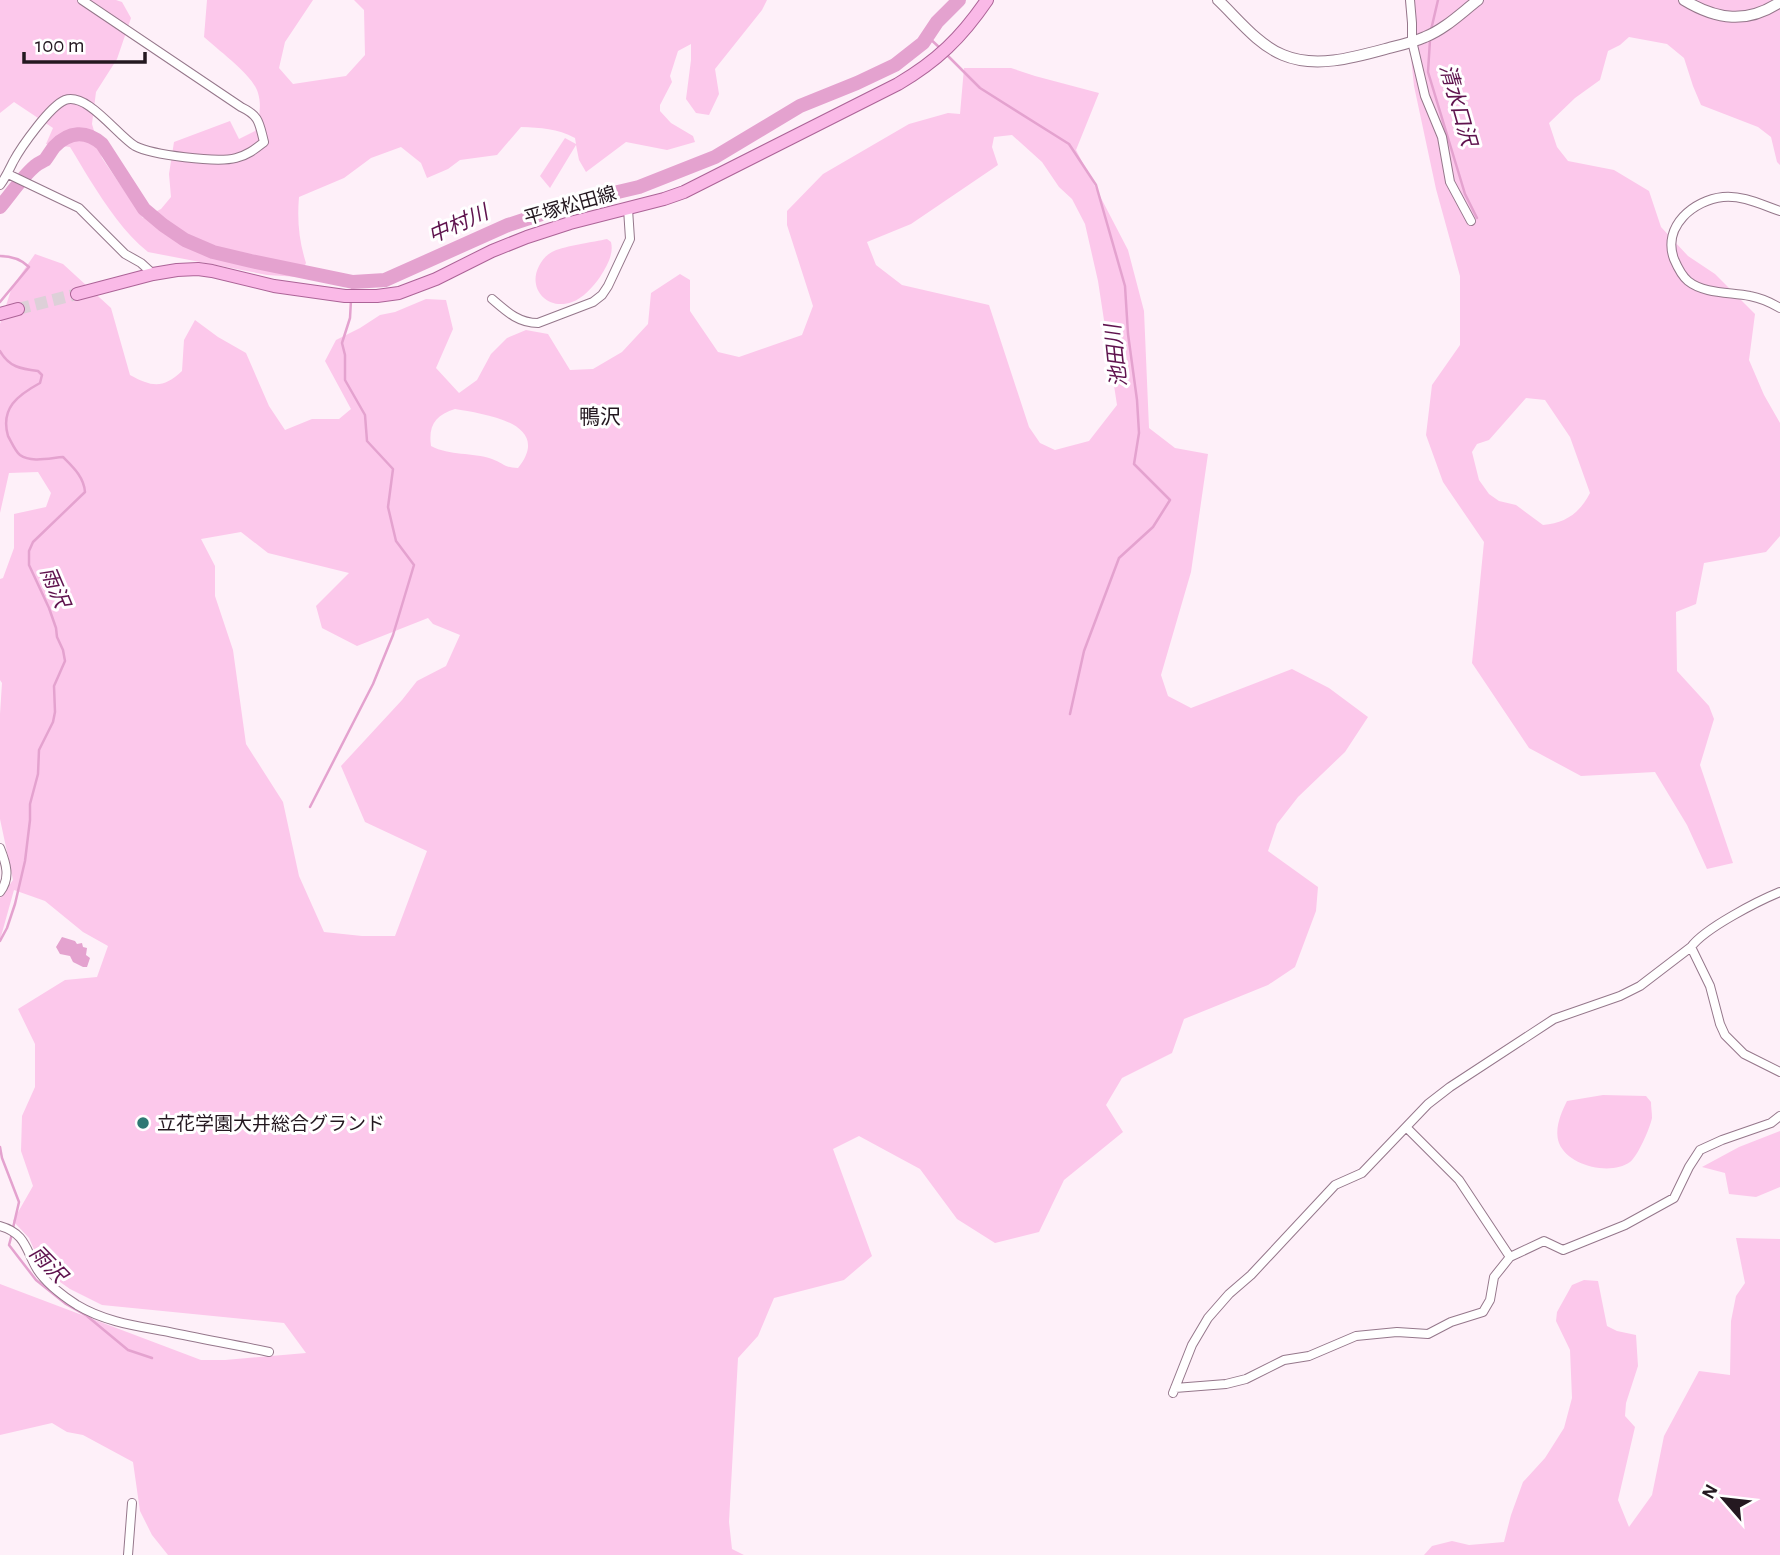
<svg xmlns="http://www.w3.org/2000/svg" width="1780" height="1555" viewBox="0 0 1780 1555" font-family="'Alegreya Sans','Noto Sans JP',sans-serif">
<rect width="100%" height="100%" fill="#fef0f9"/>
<path fill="#fcc8eb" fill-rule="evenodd" d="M0,0H116L122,2L131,18L117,59L96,92L92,124L102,158L143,218L161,209L171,197L169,174L174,142L230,121L239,139L255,131C259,119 262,106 258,93C254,76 218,50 204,37L207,0H313L285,42L279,68L293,84L346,76L365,55L364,10L354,0H767L762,10L715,69L719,94L709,115L696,113L686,99L691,60V44L678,51L670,76L672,82L660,105V111L671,123L693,136L695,142L667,150L626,142L586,172L579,160L576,145L550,188L540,176L565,138L576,144L575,138C557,128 541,128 521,127L497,155L460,160L448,169L427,178L421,163L401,147L371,158L344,178L299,197C297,220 299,241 306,263L299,277L267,275L148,252C124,233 106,205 90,180C83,169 77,158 70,147L46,144L53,128L14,102L0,113Z
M1405,0H1776L1780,8V165L1777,162L1771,137L1758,127L1701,105L1693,86L1684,58L1667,44L1629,37L1620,45L1608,51L1600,80L1575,98L1549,123L1557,147L1568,161L1614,170L1649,191L1661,227L1688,256L1715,274L1755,314L1749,360L1764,395L1780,423V536L1766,552L1704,563L1696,604L1676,612L1677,671L1709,706L1714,719L1700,765L1733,863L1707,869L1687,825L1655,772L1581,776L1529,748L1472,663L1484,542L1443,482L1426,435L1432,385L1460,345V276L1436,189L1414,86ZM1526,398L1545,400L1570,437L1590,493C1579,514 1565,523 1543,525L1516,505L1499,501L1489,494L1479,480L1472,452L1477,444L1489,440Z
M964,68H1011L1035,76L1099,93L1076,150L1128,250L1144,311L1149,428L1175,448L1208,454L1191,572L1161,675L1168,696L1191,708L1292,669L1329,688L1368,717L1345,752L1298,797L1277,824L1268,851L1318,887L1316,911L1295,967L1268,985L1184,1019L1172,1053L1122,1078L1106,1105L1123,1132L1064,1180L1039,1232L995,1243L957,1219L920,1169L859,1136L833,1149L872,1256L844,1280L774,1298L758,1336L738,1358L729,1522L732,1549L744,1555H168L152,1535L140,1511L133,1462L83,1435L67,1432L52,1423L0,1435V1284L201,1360H225L306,1353L284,1323L102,1305L70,1289L53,1277L39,1261L29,1238L13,1221L33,1186L21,1151L22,1116L35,1087V1044L18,1009L65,980L97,977L108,946L83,932L45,901L14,890L0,940V898L13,880L0,819V714L2,683L0,680V579L3,578L14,548V514L46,507L51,493L38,472L9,473L0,513V324L12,287L35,254L63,264L111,308L130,375C152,387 163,389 182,371L184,340L195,320L218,337L246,353L269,406L285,430L312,419H339L351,409L325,361L336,340L360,328L380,315L395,312L426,299L446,300L453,329L436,368L459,393L477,380L491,354L507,338L526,330L548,334L570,370L593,369L622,352L648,324L651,293L680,274L690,280V311L718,352L739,357L802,335L813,306L787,225V211L823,174L909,124L948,113L960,114ZM1012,135L1042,162L1059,187L1072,199L1085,224L1098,281L1117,405L1089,441L1055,450L1040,443L1029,427L989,305L902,285L876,265L867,242L911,224L998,165L992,147L994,137ZM455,409C484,414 554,423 518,468C505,468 503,463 492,459C472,452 450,456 431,446C428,425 436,415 455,409ZM241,532L268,553L349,573L316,606L322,628L357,646L428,618L433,624L460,635L446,666L417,681L402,700L341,766L365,822L427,851L395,936H362L324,932L299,876L283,802L246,744L233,650L215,596V566L201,539Z
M607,239L611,242C614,254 607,266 600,277C594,286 582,299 572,302C548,311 527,289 539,266C542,260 547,254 554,251C565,246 594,242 607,239Z
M1603,1095L1646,1096L1651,1102C1651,1107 1652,1113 1652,1118C1650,1128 1638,1156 1630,1162C1611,1176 1568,1166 1559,1143C1554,1129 1561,1113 1567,1101Z
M1780,1131V1187L1756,1197L1729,1194L1725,1173L1702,1167L1739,1147Z
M1736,1238L1780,1239V1555H1424L1432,1546L1452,1541L1469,1545L1504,1542L1511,1515L1523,1482L1545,1458L1564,1428L1572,1398L1570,1350L1556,1321L1557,1312L1572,1285L1584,1280L1598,1281L1607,1326L1617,1331L1636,1335L1638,1366L1626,1403L1625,1416L1635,1427L1618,1500L1629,1527L1652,1495L1664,1436L1699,1371L1730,1375L1731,1321L1736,1296L1745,1283Z"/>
<path fill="#e4a2cf" d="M62,937L75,941L77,944L82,943L83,947L87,948L86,955L90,958L87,967H83L73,962L70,956L60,954L56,947Z"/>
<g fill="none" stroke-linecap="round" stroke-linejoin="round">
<path stroke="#e4a2cf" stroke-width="2.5" d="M1431,30L1438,0
M927,36L940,48
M1430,40L1428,72L1465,194L1477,218
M947,55L980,88L1069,144L1096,185L1125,286L1128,334L1137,400L1139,433L1134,464L1170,500L1153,527L1119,558L1084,651L1070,714
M0,256C11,256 21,259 29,267L0,302
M352,290L353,282
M0,351C9,367 21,369 38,371L42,375L40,383C18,395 0,408 8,436C11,441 15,451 20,455C31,463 50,458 63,457C73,467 84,477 85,492L33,542L29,551V565L49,608L56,628L57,637L63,650L65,661L54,686L55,712L53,722L39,750L38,774L30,804V820L25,861L15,904L7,928L0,941
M310,807L373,684L393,635L414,565L396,541L388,507L393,469L367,441L365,415L345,380V355L342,343L350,318L351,300
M0,1147L2,1158L19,1202L13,1228
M12,1234L9,1245L36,1280L66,1304L87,1316L128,1350L152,1358"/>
<path stroke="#e4a2cf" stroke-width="14" d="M0,207C11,194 22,177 35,166C38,163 42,162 45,160C48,156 51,151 54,147C69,131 86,130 102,144L144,209L163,225L185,240L213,252L251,261L353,282L385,280L508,225L584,200L639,187L715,157L800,106L857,83L895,65L923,43L937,22L959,0"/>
<path stroke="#ddd0d8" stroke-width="12" stroke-dasharray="12 6" stroke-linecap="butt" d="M18,309L77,294"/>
<defs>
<path id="minor" d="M1410,0L1412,23V41L1425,96L1442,137L1450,182L1471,221
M8,174L79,208L125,254L141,263L153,274
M0,185C6,177 9,170 13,162C21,147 50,106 65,100C87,92 117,135 135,146C152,155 217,163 236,158C248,155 255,149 264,142C259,123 260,116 241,107L82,0
M1780,211C1762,205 1743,195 1723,197C1694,200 1662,226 1674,259C1677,266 1682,276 1688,281C1704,294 1731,292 1750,296C1761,298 1770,302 1780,308
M492,299C506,311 518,323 538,323L593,302L602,295L608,286L630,239L628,209
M0,848C6,863 11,878 0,892
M1691,947L1710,986L1720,1024L1725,1035L1744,1054L1780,1072
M1406,1127L1459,1180L1510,1257
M0,1226C26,1233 26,1251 37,1269C46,1283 63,1296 77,1305C105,1322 137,1326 169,1332C202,1339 236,1345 269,1352
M1175,1388L1226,1384L1246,1379L1284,1360L1309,1356L1356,1336L1397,1332L1428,1334L1451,1322L1483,1312L1490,1300L1494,1277L1510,1257L1544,1241L1563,1250L1625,1225L1674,1198L1689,1167L1700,1150L1722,1140L1771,1123L1780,1116
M1173,1393L1192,1345L1208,1318L1229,1294L1251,1275L1335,1185L1362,1173L1428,1104L1450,1087L1554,1019L1620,996L1640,986L1691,947C1705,928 1758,901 1780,892
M128,1555L132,1503"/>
<path id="tertiary" d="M1218,0C1238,19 1258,45 1283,55C1316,69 1356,57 1389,48C1401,45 1414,42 1425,37C1445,29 1461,13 1478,0
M1684,0C1717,20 1747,24 1780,2"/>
<path id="primary" d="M77,294L153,274L177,270L198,269L212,271L274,286L345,296H377L399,293L436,279L492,251L527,237L570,223L664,199L684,192L898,84C937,61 961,38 987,0
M0,314L18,309"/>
</defs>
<use href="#minor" stroke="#95778b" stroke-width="10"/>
<use href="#tertiary" stroke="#95778b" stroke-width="12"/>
<use href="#primary" stroke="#ac6397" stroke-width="14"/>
<use href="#minor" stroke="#fff" stroke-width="8"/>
<use href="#tertiary" stroke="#fff" stroke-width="10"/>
<use href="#primary" stroke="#fab9e7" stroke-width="12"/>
</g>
<circle fill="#2f7873" stroke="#fff" stroke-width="2.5" cx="143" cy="1123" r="7"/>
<g text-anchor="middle" stroke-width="6" stroke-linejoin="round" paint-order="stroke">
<g font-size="19" fill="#241820" stroke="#fff">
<text transform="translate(570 205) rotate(-16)" y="7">平塚松田線</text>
</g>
<g font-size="19" fill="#241820" stroke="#fff" text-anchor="start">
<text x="157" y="1130">立花学園大井総合グランド</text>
</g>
<g font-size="21" font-style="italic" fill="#5f134e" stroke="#fff">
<text transform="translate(1458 105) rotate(74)" y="7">清水口沢</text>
<text transform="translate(458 224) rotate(-24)" y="7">中村川</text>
<text transform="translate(1116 356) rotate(-96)" y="7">池田川</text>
<text transform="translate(55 587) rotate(67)" y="7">雨沢</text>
<text transform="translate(48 1264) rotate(46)" y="7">雨沢</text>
</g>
<g font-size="21" fill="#241820" stroke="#fff">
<text x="600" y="424">鴨沢</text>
</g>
</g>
<g transform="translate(1724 1499) rotate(298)" stroke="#ffffff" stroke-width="5" paint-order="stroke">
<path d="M0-5L12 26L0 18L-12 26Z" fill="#241820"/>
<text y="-10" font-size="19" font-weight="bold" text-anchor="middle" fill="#241820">N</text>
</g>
<path d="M24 52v10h121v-10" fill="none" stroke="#241820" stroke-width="3.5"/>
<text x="35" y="52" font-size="21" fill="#241820" stroke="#ffffff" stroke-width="5" paint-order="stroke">100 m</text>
</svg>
